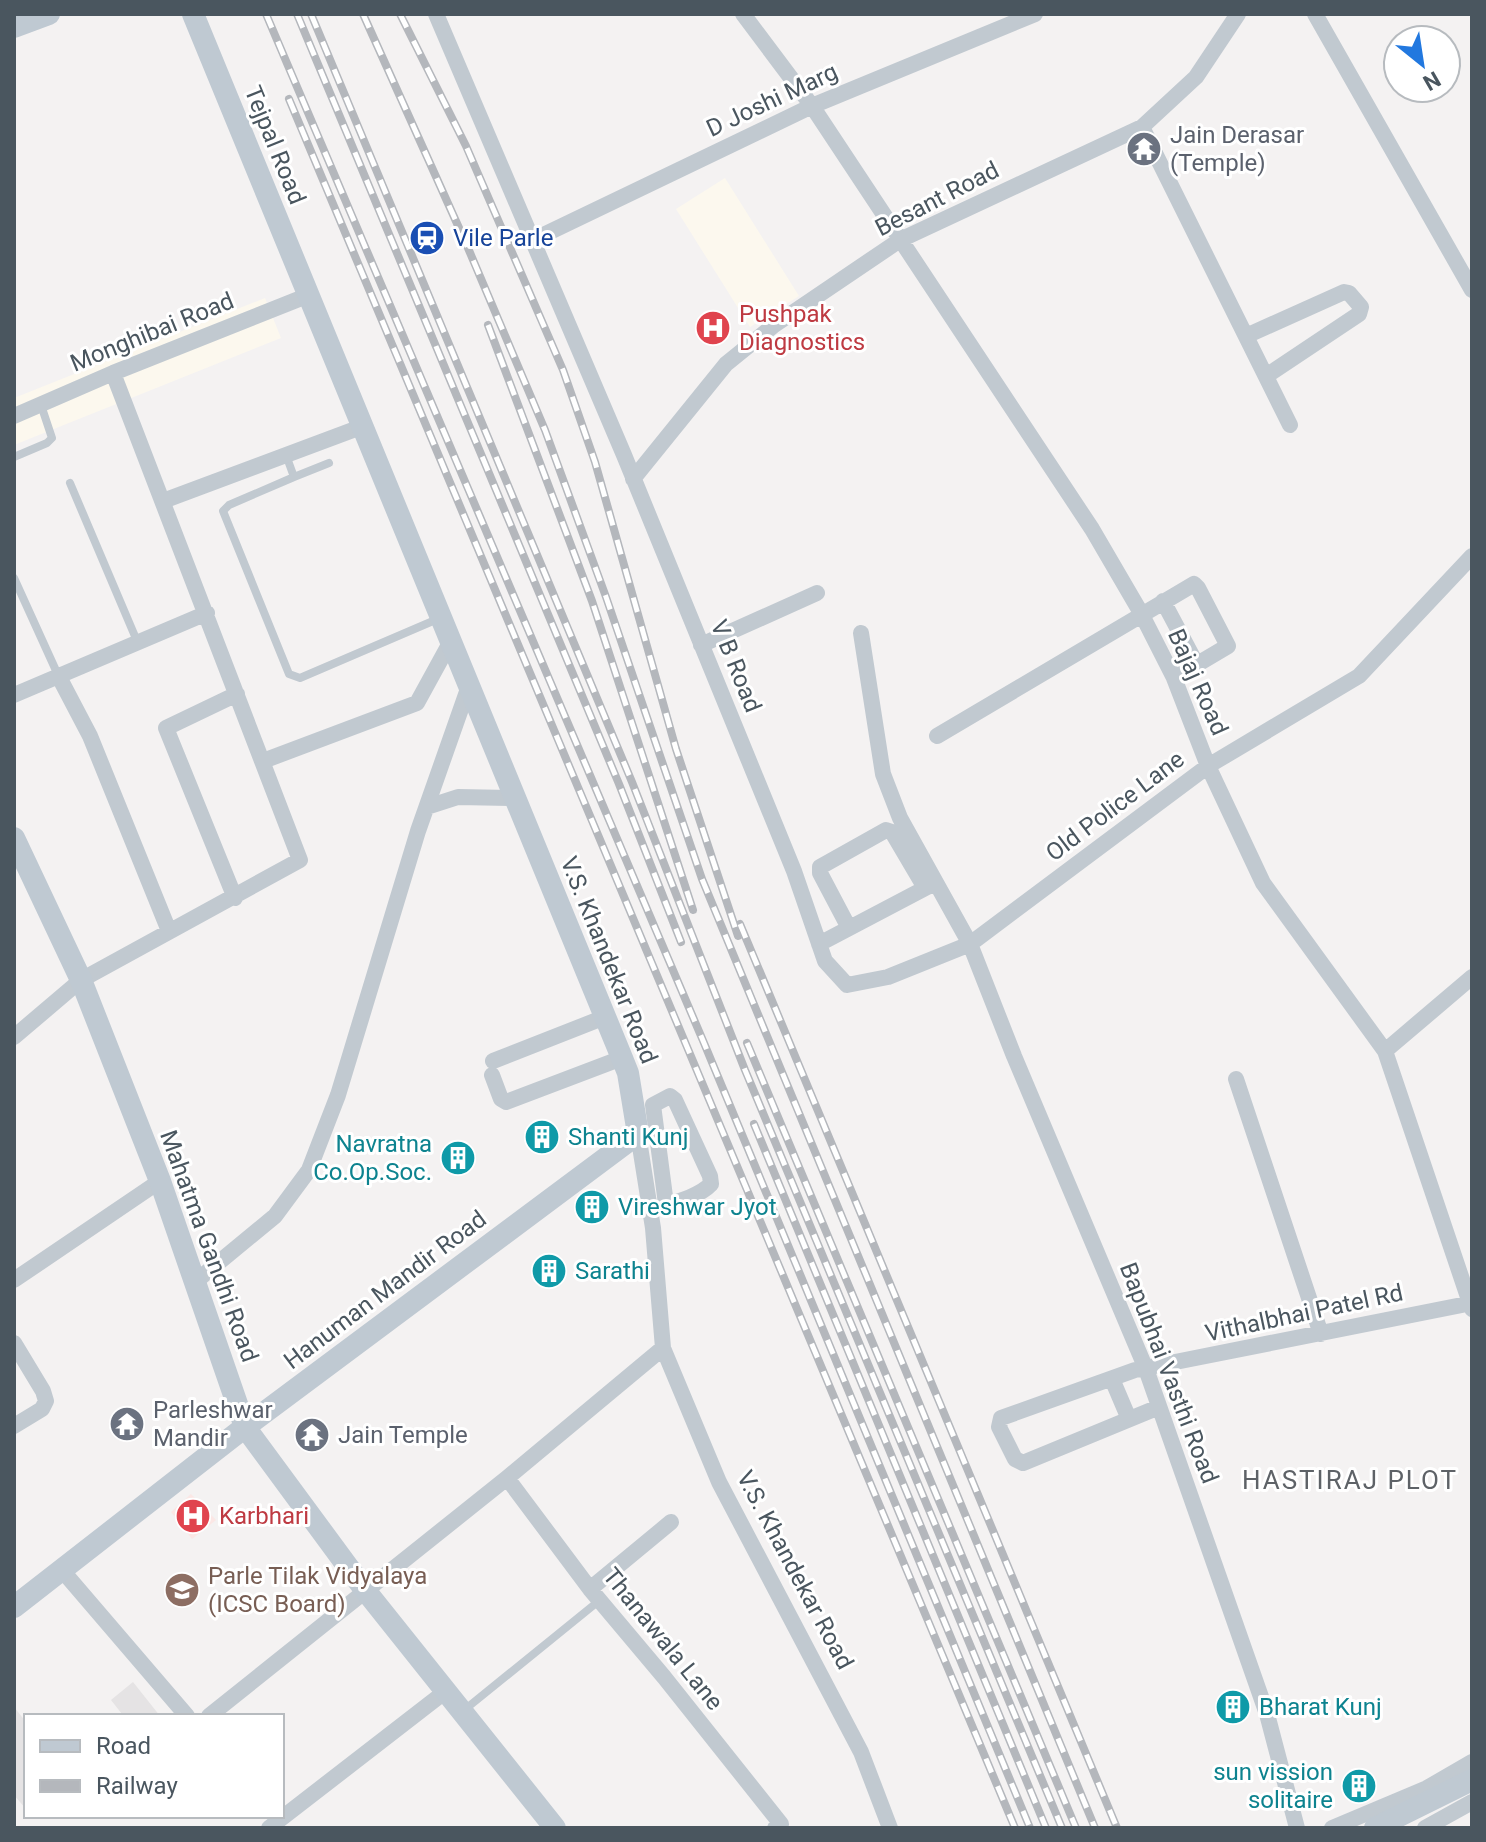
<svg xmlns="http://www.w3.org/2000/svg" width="1486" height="1842" viewBox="0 0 1486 1842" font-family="Roboto,sans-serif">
<rect width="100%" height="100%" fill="#f4f2f2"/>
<path fill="#fcf8ee" d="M725,178L799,296L750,327L676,209Z
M265,298L281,338L14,445V398Z"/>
<path fill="#e5e3e4" d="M133,1682L160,1716H120L122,1714L111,1700Z
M14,1707L26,1722V1809L14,1795Z"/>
<path fill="#fbe7e5" d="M191,1494L216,1520L192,1539L171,1512Z"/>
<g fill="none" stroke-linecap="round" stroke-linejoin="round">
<path stroke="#c1c9d0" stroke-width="8" d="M286,455L294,477L329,463
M14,457L47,443L52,438L41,405
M294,477L229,505L223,511L289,674L300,678L440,618
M70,483L137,641
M14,578L58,675
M463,1711L600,1600"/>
<path stroke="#c1c9d0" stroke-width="16" d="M436,14L624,455L794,871L825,961L847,985L888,977L970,944L1208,766L1359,676L1472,556
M743,14L812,106L1092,529L1141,613L1174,678L1208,766L1263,883L1385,1051L1472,1309
M1315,14L1472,290
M1142,127L1290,425
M533,240L812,106L1035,14
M1246,336L1344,292L1349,293L1361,307L1359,314L1266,376
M14,416L113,373L309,295
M633,479L726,364L773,326L900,240L1142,127L1196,77L1238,14
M163,501L361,427
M1163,601L1197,665
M861,633L883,774L900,818L970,944L1014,1056L1146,1369L1267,1714L1297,1828
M701,645L817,593
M58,675L90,736L169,931
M14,695L207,613
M937,736L1194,584L1198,588L1228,646L1174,678
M263,761L417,703L451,641
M427,807L458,797L515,798
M235,898L166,728L237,694
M849,928L820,873V867L886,830L892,832L925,888
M819,944L935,883
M14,1037L81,980L300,860L113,373
M1385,1051L1472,977
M493,1061L605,1017
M492,1075L501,1099L506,1102L622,1058
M1236,1079L1321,1334
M638,1134L653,1228L663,1348L719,1482L861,1752L890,1828
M650,1210C668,1204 698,1198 711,1184L710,1176L675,1100L670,1096L653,1105L666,1204
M14,1280L160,1181
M195,1282L275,1216L309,1170L338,1095L418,831L469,686
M14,1343L43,1391L46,1401L42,1409L14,1426
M1112,1379L1129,1419
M1159,1407L1023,1463L1015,1459L999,1427L1001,1418L1135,1370L1472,1303
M507,1478L590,1589L664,1677L781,1824L775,1828
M61,1569L187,1716
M590,1589L671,1522
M209,1716L507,1478L663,1348
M269,1828L446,1691
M1332,1828L1427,1788L1472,1762
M1425,1828L1472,1802"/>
<path stroke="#bfc9d2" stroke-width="22" d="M14,27L49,14
M14,838L81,980L160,1181L245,1427L365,1590L555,1828
M14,1607L245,1427L638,1134L628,1073L622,1058L193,14
M1375,1828L1472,1780"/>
<defs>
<path id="rail" d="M266,14L704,1043L1030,1828
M297,14L619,784L681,942
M311,14L632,782L745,1070L1062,1828
M363,14L468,248L545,430L606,597L702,879L1095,1828
M400,14L466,146L563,370L595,462L676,749L738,936
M289,99L1015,1828
M488,325L592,601L693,910
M740,924L1117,1828
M747,1043L1076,1828
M754,1124L1046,1828"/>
</defs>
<use href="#rail" stroke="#b4b7bc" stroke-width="8"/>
<use href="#rail" stroke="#fff" stroke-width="5" stroke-dasharray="15" stroke-linecap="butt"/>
</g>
<defs>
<symbol id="temple-disc" viewBox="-11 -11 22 22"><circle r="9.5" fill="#6b7280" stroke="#fff"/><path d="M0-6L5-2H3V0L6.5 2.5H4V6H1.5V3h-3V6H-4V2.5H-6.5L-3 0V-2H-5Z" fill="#fff"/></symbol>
<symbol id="station-disc" viewBox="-11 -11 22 22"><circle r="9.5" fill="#1a4fb4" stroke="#fff"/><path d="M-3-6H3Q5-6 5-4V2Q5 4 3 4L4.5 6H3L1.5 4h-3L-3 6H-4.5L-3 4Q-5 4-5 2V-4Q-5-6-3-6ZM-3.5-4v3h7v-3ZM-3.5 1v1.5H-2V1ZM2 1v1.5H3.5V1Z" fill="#fff"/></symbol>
<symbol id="hospital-disc" viewBox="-11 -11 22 22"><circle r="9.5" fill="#e0444e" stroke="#fff"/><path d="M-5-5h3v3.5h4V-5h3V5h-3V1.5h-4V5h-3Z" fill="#fff"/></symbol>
<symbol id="building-disc" viewBox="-11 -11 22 22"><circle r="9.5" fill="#0f9aa8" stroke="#fff"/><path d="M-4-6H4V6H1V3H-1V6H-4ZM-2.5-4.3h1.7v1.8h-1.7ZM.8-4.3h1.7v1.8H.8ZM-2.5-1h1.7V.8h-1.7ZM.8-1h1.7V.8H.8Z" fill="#fff"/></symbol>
<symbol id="school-disc" viewBox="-11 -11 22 22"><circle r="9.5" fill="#8d6e63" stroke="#fff"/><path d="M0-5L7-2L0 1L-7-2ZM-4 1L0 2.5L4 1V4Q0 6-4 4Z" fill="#fff"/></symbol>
</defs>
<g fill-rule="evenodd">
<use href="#temple-disc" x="1124" y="129" width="40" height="40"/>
<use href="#station-disc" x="407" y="218" width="40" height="40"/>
<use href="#hospital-disc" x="693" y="308" width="40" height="40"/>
<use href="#building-disc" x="522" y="1117" width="40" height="40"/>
<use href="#building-disc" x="438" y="1138" width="40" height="40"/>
<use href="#building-disc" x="572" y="1187" width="40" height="40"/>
<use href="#building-disc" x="529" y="1251" width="40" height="40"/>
<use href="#temple-disc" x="107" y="1404" width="40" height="40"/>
<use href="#temple-disc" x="292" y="1415" width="40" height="40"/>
<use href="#hospital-disc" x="173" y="1496" width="40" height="40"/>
<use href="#school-disc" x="162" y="1570" width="40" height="40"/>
<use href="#building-disc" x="1213" y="1687" width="40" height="40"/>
<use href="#building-disc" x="1339" y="1766" width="40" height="40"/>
</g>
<g text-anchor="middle" stroke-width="6" stroke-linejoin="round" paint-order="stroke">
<g font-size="24" fill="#4a565f" stroke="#fff">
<text transform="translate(772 100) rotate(-25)" y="8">D Joshi Marg</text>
<text transform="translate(275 145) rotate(68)" y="8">Tejpal Road</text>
<text transform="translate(937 199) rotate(-27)" y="8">Besant Road</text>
<text transform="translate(152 332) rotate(-22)" y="8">Monghibai Road</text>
<text transform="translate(736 666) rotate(68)" y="8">V B Road</text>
<text transform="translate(1198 682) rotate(66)" y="8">Bajaj Road</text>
<text transform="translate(1115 806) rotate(-37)" y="8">Old Police Lane</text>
<text transform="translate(609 960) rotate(68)" y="8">V.S. Khandekar Road</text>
<text transform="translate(209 1246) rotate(70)" y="8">Mahatma Gandhi Road</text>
<text transform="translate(385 1290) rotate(-37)" y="8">Hanuman Mandir Road</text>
<text transform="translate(1304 1313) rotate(-12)" y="8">Vithalbhai Patel Rd</text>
<text transform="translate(1169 1373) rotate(69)" y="8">Bapubhai Vasthi Road</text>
<text transform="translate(795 1570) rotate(62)" y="8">V.S. Khandekar Road</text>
<text transform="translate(663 1639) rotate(51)" y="8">Thanawala Lane</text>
</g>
<g font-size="24" fill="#5b616d" stroke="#fff" text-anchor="start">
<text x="1170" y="143">Jain Derasar<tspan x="1170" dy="28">(Temple)</tspan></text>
<text x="153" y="1418">Parleshwar<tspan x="153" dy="28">Mandir</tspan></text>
<text x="338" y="1443">Jain Temple</text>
</g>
<g font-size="24" fill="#164399" stroke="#fff" text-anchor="start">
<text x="453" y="246">Vile Parle</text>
</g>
<g font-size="24" fill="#be3a42" stroke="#fff" text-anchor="start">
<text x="739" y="322">Pushpak<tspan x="739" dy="28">Diagnostics</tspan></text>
<text x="219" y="1524">Karbhari</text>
</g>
<g font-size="24" fill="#0d838f" stroke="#fff" text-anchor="start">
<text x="568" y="1145">Shanti Kunj</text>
<text x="432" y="1152" text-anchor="end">Navratna<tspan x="432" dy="28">Co.Op.Soc.</tspan></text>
<text x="618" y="1215">Vireshwar Jyot</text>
<text x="575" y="1279">Sarathi</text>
<text x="1259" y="1715">Bharat Kunj</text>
<text x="1333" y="1780" text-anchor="end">sun vission<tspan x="1333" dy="28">solitaire</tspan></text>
</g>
<g font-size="24" fill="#785e54" stroke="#fff" text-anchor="start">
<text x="208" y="1584">Parle Tilak Vidyalaya<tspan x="208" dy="28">(ICSC Board)</tspan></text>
</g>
<g font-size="26" letter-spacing="2" fill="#5e6267" stroke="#fff">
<text x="1350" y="1489">HASTIRAJ PLOT</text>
</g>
</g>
<rect width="1486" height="1842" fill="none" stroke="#4a565f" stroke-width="32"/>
<rect x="24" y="1714" width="260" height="104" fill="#ffffff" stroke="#b7bbbf" stroke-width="2"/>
<rect x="40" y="1740" width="40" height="12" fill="#bfc9d2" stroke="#b7bbbf" stroke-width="2"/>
<text x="96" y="1754" font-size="24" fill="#4a565f">Road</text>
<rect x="40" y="1780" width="40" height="12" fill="#b4b7bc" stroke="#b7bbbf" stroke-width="2"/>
<text x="96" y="1794" font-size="24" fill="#4a565f">Railway</text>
<g transform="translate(1422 64) rotate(150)"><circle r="38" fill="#ffffff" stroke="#b7bbbf" stroke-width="2"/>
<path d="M0-6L14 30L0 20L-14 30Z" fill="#2278df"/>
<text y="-12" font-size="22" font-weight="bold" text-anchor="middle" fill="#4a565f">N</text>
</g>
</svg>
